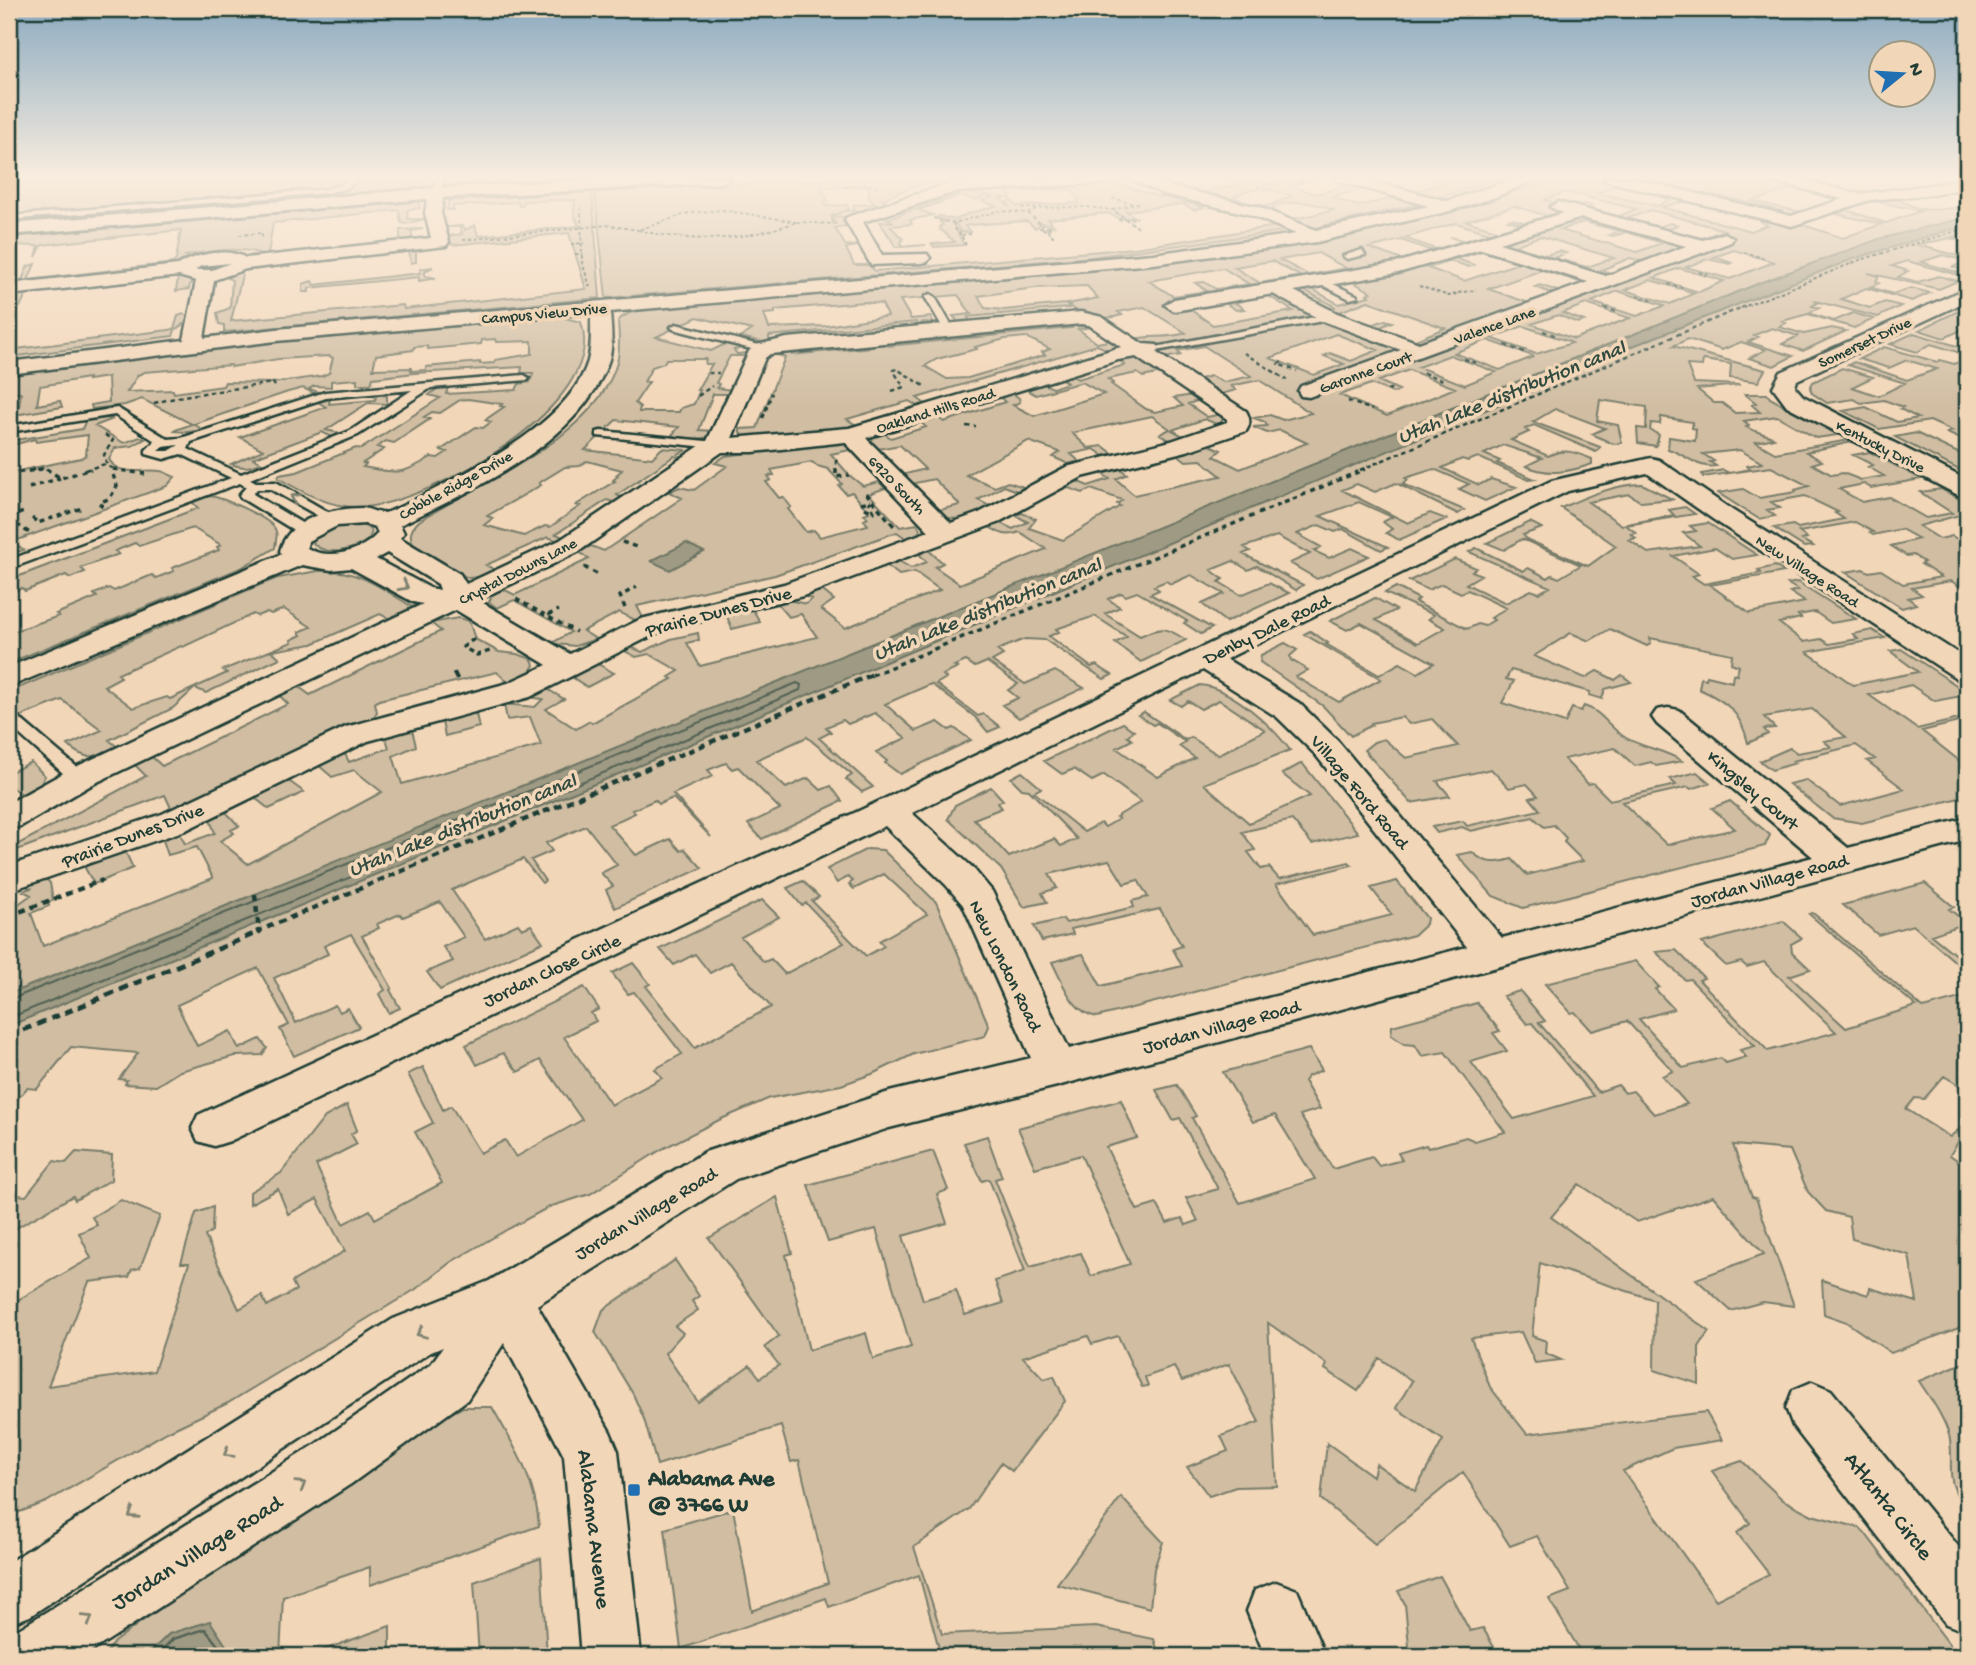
<svg xmlns="http://www.w3.org/2000/svg" width="1976" height="1665" viewBox="0 0 1976 1665" font-family="'Gochi Hand',sans-serif">
<rect width="100%" height="100%" fill="#f2d6b8"/>
<filter id="ink" filterUnits="userSpaceOnUse"><feTurbulence type="fractalNoise" baseFrequency=".0143" numOctaves="2"/><feDisplacementMap in="SourceGraphic" scale="14" xChannelSelector="R" yChannelSelector="G"/><feConvolveMatrix kernelMatrix="1 2 1 2 8 2 1 2 1" color-interpolation-filters="sRGB"/></filter>
<g filter="url(#ink)">
<path fill="#d0bda2" stroke="#787d6b" stroke-width="2" fill-rule="evenodd" d="M9,178H387V180L426,178L423,188L9,222Z
M451,178H575L448,186Z
M855,178H972L949,179L951,183C945,184 940,181 934,182C916,183 897,194 882,199L889,202L859,214L849,211L855,210L853,205L875,204L869,198V186L822,188L828,202H825V206L847,205L849,210L831,216L833,224H837L834,223L833,216L847,217L842,220L846,226L835,228L845,245L857,246L846,248L854,265H869L875,271L1135,248L1277,226L1285,231L1090,257L606,298L595,192Z
M1223,178H1251L1267,183L1283,178H1318L1290,186L1317,194L1344,186L1341,184L1347,182L1369,188L1331,197L1358,206L1390,199L1385,196L1393,194L1423,203L1322,226L1427,204L1311,229L1313,227H1307L1286,218H1299L1333,210C1310,201 1297,200 1274,206V209L1263,210L1251,206L1257,204L1268,206L1292,196C1272,189 1252,185 1234,197L1239,199L1233,201L1189,192H1204L1238,185Z
M1430,178H1502L1438,198L1410,192L1446,183Z
M1563,178H1587L1618,184L1597,193L1658,206L1669,199L1660,197L1664,194L1690,200L1661,207L1751,231L1767,225L1761,222L1768,219L1800,224L1843,238L1882,224L1836,214L1846,210L1886,223L1921,211L1874,201C1901,193 1900,205 1923,209C1936,212 1954,207 1967,206V232L1952,237L1967,243L1950,238L1917,245L1967,258V272L1953,267L1966,261L1943,255L1921,262L1967,275L1966,277L1907,261L1892,266L1908,271L1898,277L1918,282L1939,276L1958,281L1939,289L1868,273L1879,276L1876,281L1879,283L1870,287L1893,294L1911,288L1930,293L1912,301L1866,288L1841,299L1870,308L1885,302L1901,306L1878,317L1815,301L1817,303L1812,306L1819,308L1808,313L1834,321L1853,313L1874,319L1854,328L1808,314L1782,321L1786,323L1779,327L1804,334L1832,328L1846,331L1803,351L1782,344L1798,336L1772,328L1754,335L1758,337L1748,342L1793,356L1774,366L1749,358L1765,350L1741,342L1722,350L1688,339L1673,346L1765,370L1758,382L1730,378L1731,364L1703,360L1702,366L1687,365L1694,383L1740,385L1697,389L1714,403H1722L1735,413L1760,412L1752,405L1756,403L1745,394H1767L1770,398L1838,435L1816,438L1777,416L1744,421L1749,425L1746,427C1755,432 1764,433 1774,438L1756,442L1775,453L1849,440L1852,442L1806,452L1822,461L1812,464L1832,475L1843,473L1861,480L1884,476L1868,467L1873,465L1853,455L1870,452L1921,479L1871,488L1864,484L1839,489L1862,502L1889,497L1926,518L1952,513L1920,492L1941,489L1967,503V513L1919,526L1940,539L1952,536L1967,545V591L1951,581L1912,588L1922,595L1908,598L1916,604L1902,608L1845,572L1863,569L1869,572L1881,570L1903,584L1941,577L1921,564L1924,562L1913,555L1907,556L1891,546L1919,539L1901,529L1873,535L1870,533L1873,532L1855,522L1799,532L1807,538L1802,540L1813,546L1804,547L1774,528L1793,525L1798,528L1844,519L1835,513L1838,512L1805,496L1771,502L1780,508L1767,510L1775,516L1759,519L1718,493L1743,489L1759,498L1796,492L1795,490L1809,486L1771,467L1703,477L1702,474L1723,470L1729,473L1751,469L1747,466L1762,463L1740,450L1703,454L1714,461L1710,462L1716,466C1697,469 1686,454 1668,449L1669,437L1695,441L1696,429L1692,428V422L1661,417L1660,424L1651,423L1650,430L1659,435L1656,446L1638,443L1637,428L1646,429L1647,407L1600,400L1597,421L1618,425L1622,443L1613,444L1592,434L1605,428L1555,409L1533,422L1600,447L1596,452L1534,425L1525,429L1529,432L1511,440L1548,456C1565,448 1575,452 1592,459V464C1570,472 1549,476 1526,466L1542,458L1503,445L1484,454L1500,461L1497,463L1535,479L1529,480L1478,457L1468,461L1462,459L1442,468L1479,485L1491,479L1516,487L1485,501L1459,489L1469,484L1434,469L1405,478L1408,480L1402,484L1464,510L1458,514L1396,483L1375,492L1357,484L1342,490L1408,523L1430,513L1446,519L1399,540L1386,533L1392,529L1383,522L1392,517L1359,502L1320,516L1388,547L1381,550L1343,529L1335,532L1319,525L1297,534L1321,547L1314,551L1329,558L1352,548L1369,556L1317,579L1290,563L1310,554L1277,536L1244,547L1250,551L1243,554L1303,585L1296,590L1257,566L1248,570L1233,561L1211,570L1223,579L1219,582L1241,595L1269,583L1289,593L1226,622L1202,604L1224,594L1191,575L1171,584L1166,581L1154,586L1159,590L1150,594L1212,628L1201,634L1184,623L1187,621L1137,592L1126,596L1121,593L1108,599L1120,607L1105,614L1140,636C1162,626 1166,627 1186,640L1141,662L1115,643L1127,637L1095,616L1056,629L1059,632L1049,636L1091,667L1096,665L1112,675L1104,679L1045,640L1025,639L997,650L1003,655L992,661L1025,684L1055,671L1084,688L1019,718L1002,705L1018,698L1008,690L1018,684L987,662L975,667L966,661L954,666L958,668L943,675L946,678L936,684L978,716L984,714L1000,727L988,732L975,717L931,684L885,704L916,731L938,722L949,730L954,728L971,740L900,774L885,763L887,761L876,752L906,738L875,713L848,724L843,720L826,727L831,732L819,738L873,787L862,792L846,779L852,775L807,737L756,760L786,788L808,778L821,790L831,786L842,801L762,839L748,824L780,809L738,767L732,769L726,763L708,770L713,776L673,794L711,837L673,798L659,804L655,800L632,810L635,813L609,825L636,855L670,839L681,851L685,849L702,868L615,908L606,890L613,886L601,873L617,865L586,826L546,843L552,851L531,860L545,881L542,883L523,859L452,890L485,939L518,924L522,929L531,925L543,942L440,990L427,972L453,961L443,947L464,937L440,902L403,917L400,914L377,924L379,928L362,936L392,988L390,990L400,1008L389,1013L379,994L385,990L351,934L324,946L328,954L274,978L296,1023L335,1005L340,1012L348,1008L359,1027L294,1056L280,1029L289,1025L258,968L177,1005L197,1046L230,1031L239,1049L260,1039L267,1048L262,1055L235,1056L180,1071L156,1086L125,1084L127,1080L119,1079L138,1053L71,1047L37,1089L27,1088L9,1108V902L17,905L31,895L23,891L31,888L26,886L46,879L50,883L53,900L48,902L49,906L31,913L43,946L213,878L197,847L168,855L162,837L179,831L185,844L215,833L209,817L225,811L239,826L231,830L234,833L220,841L248,864L382,792L354,770L332,777L316,763L344,752L349,762L389,748L385,735L412,730L416,746L393,756L402,784L541,745L530,717L507,720L504,704L535,707L543,699L527,697L547,689L564,699L546,709L576,729L590,721L592,723L672,679L669,677L679,671L649,654L636,657L621,649L629,646L642,652L671,639L698,633L699,640L687,643L700,666L817,637L801,614L789,617L778,604C784,598 797,602 806,604L812,599L804,596L810,595L808,593L823,591L834,600L821,609L845,628L940,590L915,572L899,575L886,565L897,560L911,568L927,562L918,553L927,549L943,563L935,567L960,584L1046,549L1020,532C1007,537 1001,534 989,527C998,520 1004,525 1013,529L1028,522L1015,515L1022,513L1036,519L1029,528L1063,540L1120,506L1117,504L1122,500L1091,489L1083,493L1065,487L1074,480L1088,486L1110,479L1099,472L1118,467L1127,474L1116,479L1134,495L1221,476L1201,460L1186,461L1176,453L1210,445L1221,450L1214,456L1240,469L1307,443L1280,430L1267,433L1253,427L1267,426L1265,422L1254,418L1270,415L1283,420L1311,413L1259,380L1231,386L1236,390L1218,395L1196,380L1211,376L1224,382L1251,376L1204,346L1177,351L1181,355L1164,358L1156,353L1216,339L1150,349L1134,339C1152,335 1167,339 1186,333L1144,307L1118,312L1122,315C1104,321 1081,318 1068,304L1098,298L1087,286L1035,288L978,296L985,308L1004,310L1066,304L1069,308L968,317L970,323L960,324L953,316L971,314L958,295L900,300L911,319L931,317L933,323L923,322L921,324L933,326L920,328L916,322L769,336V342L766,343L741,337L752,330L697,317L656,337L711,351L725,344L744,348L734,350L737,354L747,353L745,356H730L716,383L719,384L717,388L732,390L729,394H713L699,430L714,431L710,437L696,439L671,436L679,427L616,420L585,450L652,458L662,448L687,450L678,454L688,459L674,456L617,495L628,500L621,504L607,500L556,534L568,539L561,542L548,537L486,565L497,571L481,577L468,578L414,546C408,535 411,529 419,521C478,484 602,435 618,358C620,346 619,333 618,321C629,309 645,310 660,308L1105,270L1302,243L1416,220ZM1566,192L1636,209L1614,218L1582,209L1592,206L1585,204L1574,208L1544,200ZM1514,206L1551,217L1530,224L1512,219L1508,220L1524,225L1503,232L1466,221ZM1651,210L1724,230L1700,239L1667,230L1677,225L1670,223L1658,227L1626,219ZM1584,222L1619,231L1609,235L1614,236L1626,232L1662,243L1637,252L1560,230ZM1456,223L1492,234L1470,242L1450,237L1465,242L1442,251L1404,238ZM1540,236L1614,258L1587,267L1554,258L1566,253L1559,251L1546,255L1514,246ZM1401,240L1435,252L1405,261L1369,248ZM1734,250L1774,262L1730,279L1686,267L1707,259L1730,264L1732,263L1714,257ZM1482,251L1519,263L1464,281L1428,268L1451,261L1469,267L1474,265L1457,259ZM1318,253L1346,268L1308,275L1280,260ZM1630,258L1658,266L1629,278L1601,270ZM1272,261L1300,276L1260,283L1234,267ZM1223,268L1249,284L1216,289L1204,282L1195,283L1207,291L1173,296L1149,281ZM1679,268L1724,281L1699,292L1654,278ZM1542,270L1583,283L1560,292L1540,285L1535,287L1554,294L1529,303L1488,289ZM1650,280L1695,293L1670,304L1625,290ZM1353,282L1371,292L1367,294L1369,296L1339,304L1312,289ZM1305,291L1334,306L1335,307L1309,312L1280,295ZM1618,291L1663,305L1664,306L1637,316L1591,302ZM1267,295L1293,311L1213,325L1188,308L1224,302L1236,310L1244,309L1233,301ZM1368,301L1445,328L1413,341L1378,328L1392,322L1385,320L1369,326L1336,313ZM864,302L882,304L888,316L826,326L769,328L764,314L775,313V310ZM1586,304L1630,318L1574,339L1532,324L1558,315L1578,323L1584,321L1562,313ZM1523,326L1568,341L1572,343L1536,354L1491,338ZM1336,334L1378,350L1351,361L1330,353L1324,356L1344,364L1314,375L1270,358ZM1487,340L1533,356V357L1500,370L1454,353ZM1450,355L1496,372L1465,385L1418,367ZM666,359H706L705,364H712L697,390H700L694,404L681,408L679,412H639L640,407L635,403L649,382H644L652,367L664,363ZM1409,370L1455,388L1387,416L1340,395L1371,384L1393,393L1399,390L1379,381ZM587,461L622,470L616,475L618,476L613,480L615,481L576,505L580,506L550,527L545,526L524,536L484,525L493,518L487,516L541,485L539,483L565,467L580,466Z
M1637,178C1704,178 1773,180 1839,198L1836,200L1795,188L1752,201L1801,212L1788,215L1777,214L1782,211L1715,195L1708,197Z
M1120,184L1156,196L1205,207L1194,210L1183,204L1126,211L1135,217L1126,218L1114,211L1123,218L1120,219L1108,213L1048,219L1054,226L1038,222L1040,225L1035,228L1027,221L968,225L965,226L970,232H960L956,223L952,222L964,245L934,247L932,244L955,242L940,229V226L943,225L940,222H947L936,218L939,216L956,220L967,214L996,206L982,201L993,197L982,194L987,196L976,200L960,196L919,210L933,215L910,220L912,224L890,226L903,239L901,243L903,247L926,245L896,247L880,222H894L887,219L965,192L977,194L975,192ZM1069,189L1076,195L1079,203L1016,206L1011,200L1007,202L1010,207L1000,198H1011L1008,192Z
M592,192L600,298L224,332V325L219,324L217,313L230,308L232,280L224,276L246,268L430,246L416,250V262L411,263L409,251L243,271L231,321L403,305L404,309L586,289L569,233L452,245L448,236L462,234L460,227H445L463,226L465,230L475,225L478,236L579,226L574,214L575,200L524,201L522,206H519L518,202L453,206V210H447L449,201Z
M418,200L420,208L407,210L408,219H424L405,224L401,222L399,210L273,223L268,254L400,242V230L423,229L411,231L413,239H428L244,258L258,253C236,246 207,251 185,256L190,259L175,267L9,285V281L22,280L28,266L35,264L28,280L173,263L176,260L181,230L42,245L36,257L39,246L9,245V236Z
M433,267L425,271V276L436,278L419,281V277L309,288V292H303V284L312,281L314,285L420,273V269Z
M174,276L199,281L190,284L189,289L176,291L178,277L26,294L20,307L10,308L16,296L9,297V292L15,291Z
M1956,312L1967,315V332L1961,330L1944,338L1919,330Z
M184,314L191,318L175,330L173,336L9,357V350L169,330L174,329L178,316Z
M561,317L581,322C610,405 429,503 363,507C332,509 304,493 278,478L279,475L297,472L356,448L361,449L440,398L429,395L438,388H448L446,394L516,390L519,384L530,382L533,373H521L522,367L414,373L373,378L371,384H357V379L331,381V387L314,386L309,389L319,392L313,393L303,388L288,392L194,424L203,430L188,432L173,431L192,424L142,399L125,405L92,409L91,405L109,402L108,377L88,380V378L40,386L37,405L60,401L62,407L9,416V411L19,407L21,393L9,392V375L253,344ZM495,339L496,342L532,341V354L495,360V363L480,364V362L426,367V370L411,371V368L373,369L376,355L413,350L414,347L427,346L428,349L481,344L482,340ZM329,356L333,358L329,373L322,376L273,383L225,382L223,386L174,393L173,390L127,392L138,375L144,372L231,365V367L278,359ZM468,399L502,404L500,406L504,407L485,420L491,422L483,428L476,427L441,450L447,452L438,458L431,457C402,476 396,473 363,467L366,464L363,463L384,449L377,447L386,441L394,443L430,419L424,417L432,412L440,413L460,400Z
M1082,322L1094,327L1078,329L1097,343L1114,340L1118,344L1116,348L1108,350L1097,345L917,398L928,406L920,408L909,401L847,419L856,425L854,428L744,437L740,433V429L757,428L785,357L769,353L789,347L792,355L873,347L870,340L886,341L888,346L1072,328L1069,323ZM1026,337L1050,349L1042,352L1045,355L968,378L947,379L925,366L937,359L977,349L975,347L1005,339Z
M1914,333L1967,349V355L1931,344L1917,352L1890,344Z
M1884,347L1937,362L1940,360L1954,364L1967,358V442L1947,433L1952,431L1930,421L1879,429L1843,411L1866,407L1897,422L1918,418L1900,409L1903,407L1884,400L1861,403L1854,399L1827,403L1812,393L1810,388L1813,382L1842,368L1873,377L1852,387L1879,396L1905,383L1848,365L1854,362L1907,380L1937,369L1907,360L1889,368L1859,359Z
M1134,356L1161,373L1143,377L1137,373L1108,379L1113,383L1111,384L1146,409L1155,412L1183,406L1174,398L1193,395L1200,400L1188,404L1207,417L1222,414V423L1216,424L1205,419L1172,430L1185,437L1171,441L1160,434L1170,429L1152,416L1072,433L1088,448L1103,446L1112,453L1104,456L1094,449L1071,454L1079,461L1068,464L1053,457L1060,452L1028,441L966,475L995,487L1008,482L1027,488L1020,492L1004,486L978,500L991,507C973,516 952,526 935,511L960,505L934,479L911,484L902,475L925,469L900,445L878,449L872,444L873,434L882,432L891,438L926,427L919,421L935,416L944,422L1005,402L998,395L1011,392L1019,398L1020,402L1013,405L1034,416L1104,394L1082,382L1036,395L1024,388L1041,383L1053,388L1067,383L1060,377L1068,374L1078,379L1125,365L1118,359Z
M377,394L387,396V404L368,403L326,430L339,433L332,437L322,432L253,458L262,463C250,467 243,469 231,464L263,450L240,437L326,407L318,402L330,399L329,404L375,400Z
M105,418L113,419L95,426L124,443L140,437L145,439L132,446L115,448L109,459C118,478 144,468 160,471C163,471 170,475 175,477L167,486L12,542L24,550L10,554L15,548H9V470L13,472L81,458L86,455L88,435L36,442L35,439L9,446V441L82,429L86,420Z
M1916,433L1962,455H1967V474L1895,437Z
M827,443L843,444L850,450L831,454L849,475L863,486L879,482L885,488L869,494L900,527L917,524L920,529L919,533L907,539L897,532L775,575L637,606L643,618L635,620L619,612L583,631L596,639L575,646L556,644L554,642L571,632L514,600L497,608L489,602L492,595L503,589L515,595L589,559L579,552L591,546L604,551L682,498L669,492L679,487L694,490L727,466L715,463L725,456ZM812,462L817,466L828,469L842,484L839,486L846,494L852,492L869,512L864,514L868,518L864,520L868,525L820,537L814,530L806,532L788,509L791,507L783,497L779,498L766,482L771,480L768,476L774,475L771,470Z
M1642,484L1672,499L1641,502L1629,494L1588,502L1622,525L1674,515L1669,510L1685,507L1695,514L1626,525L1636,533L1631,534L1636,538L1629,540L1648,553L1700,546L1683,533L1696,531L1690,526L1708,523L1757,555L1732,559L1715,548L1673,556L1699,574L1692,576L1704,584L1761,573L1758,570L1775,566L1784,572L1710,585L1749,613L1805,602L1790,592L1798,590L1788,584L1798,582L1856,619L1831,623L1815,612L1798,615L1801,618L1779,623L1804,642L1821,639L1829,644L1858,639L1853,634L1872,630L1885,638L1807,652L1853,685L1918,672L1890,651L1901,649L1967,692V695L1935,701L1911,685L1869,695L1917,729L1967,717V720L1922,731L1967,767V796L1862,823L1832,818L1789,784L1806,780L1840,806L1904,789L1867,761L1875,759L1856,745L1793,761L1796,763L1772,770L1760,761L1790,748L1797,753L1831,747L1824,741L1846,737L1812,709L1764,717L1775,728L1764,729L1768,734L1748,743C1741,712 1726,701 1699,689L1701,678L1706,679L1707,676L1732,682L1733,674L1737,675L1739,666L1731,663L1732,654L1650,638L1651,643L1647,646L1610,629L1589,641L1571,633L1534,656L1585,678L1597,671L1615,680L1622,675L1631,682L1605,689L1602,699L1589,695L1590,692L1511,670L1506,679L1514,681L1502,703L1565,723L1572,708L1581,711L1584,706C1602,711 1609,728 1626,738C1644,748 1665,750 1682,761L1656,766L1651,762L1635,766L1615,748L1564,759L1588,784L1593,783L1610,800L1676,785L1670,779L1697,772L1710,783L1691,789L1688,787L1622,802L1667,845L1735,829L1712,808L1730,801L1770,835L1765,846L1523,908L1493,896L1457,855L1472,852C1485,864 1495,864 1512,859L1527,875L1583,861L1564,842L1566,838L1554,825L1544,827L1533,817L1471,831L1462,827L1437,833L1432,827L1463,821L1467,826L1540,810L1530,798L1538,796L1527,784L1509,788L1491,769L1437,781L1450,796L1411,803L1364,750L1374,742L1384,739L1406,758L1458,746L1432,719L1409,724L1402,717L1371,723L1372,725L1351,736L1323,706L1260,662L1261,655L1285,643L1297,650L1290,656L1291,660L1308,670L1296,677L1339,702L1381,679L1304,634L1310,631L1328,643L1326,644L1379,675L1400,663L1418,673L1434,663L1361,623L1347,630L1330,621L1375,598L1396,610L1376,620L1418,643L1445,628L1428,619L1434,615L1385,593L1396,587L1419,599L1415,602L1467,629L1478,624L1484,626L1494,620L1491,618L1506,608L1468,590L1461,593L1442,584L1428,590L1409,581L1455,559L1476,568L1472,571L1481,575L1466,584L1506,603L1531,590L1539,593L1550,587L1469,552L1476,548L1523,571L1528,568L1548,578L1552,575L1559,578L1581,565L1522,539L1504,550L1487,543L1530,522L1542,528L1523,535L1528,540L1588,566L1616,546L1561,508C1585,497 1615,484 1642,484Z
M210,496C223,498 272,518 276,531C278,536 275,543 275,548L241,568L9,663V633L59,616L56,614L97,597L94,594L109,588L114,591L152,575L156,578L174,571L172,568L219,550L217,547L221,545L193,528L139,546L135,543L115,551L119,554L81,568L85,572L70,578L66,575L25,591L22,588L9,593V580L198,508L191,501Z
M355,524L363,525L372,531L369,539C355,550 327,558 313,543C318,527 340,526 355,524Z
M318,571C359,568 383,589 417,610L392,620L380,614L312,644L272,651L280,658L206,693L195,688L173,708L109,740L119,748C99,756 85,763 68,745L102,730L62,700L9,721V692L262,584L278,578ZM284,609L311,627L299,632L301,635L291,640L292,642L223,670L227,673L170,699L167,697L133,708L104,686L121,677L118,674L181,646L183,647L253,614L257,616L267,612L271,614Z
M752,608L760,622L732,629L726,614Z
M458,618L469,621L475,639L499,652L517,654L532,659L534,665L529,673L510,684L497,672L379,700L375,703L377,712L373,718L344,726L186,804L171,808L165,795L9,853V849L146,776L135,765L152,757L162,766L288,704L279,695L299,687L310,695L441,631L431,623Z
M596,663L614,673L587,687L572,677L571,674Z
M1200,685C1232,688 1271,725 1290,750L1204,784L1249,823L1310,796L1282,774L1302,763L1358,833L1312,844L1292,820L1242,832L1255,850L1248,852L1261,869L1269,867L1279,879L1349,862L1352,865L1276,884L1313,935L1392,915L1371,888L1397,881L1427,918L1426,924L1414,935L1097,1017C1071,1012 1063,983 1052,962L1083,954L1101,986L1182,966L1173,949L1182,946L1160,909L1071,929L1073,934L1042,941L1034,926L1063,919L1066,923L1134,907L1132,901L1148,897L1138,880L1124,884L1109,860L1049,874L1057,888L1042,893L1047,902L1024,907L1001,869L948,819L955,805L991,787L1003,800L998,803L1002,808L974,819L1009,857L1054,839L1061,846L1077,839L1029,790L1022,789L1011,778L1022,772L1041,788L1034,792L1084,832L1101,823L1105,827L1119,819L1116,817L1141,802L1104,775L1092,781L1074,769L1062,774L1044,761L1123,723L1134,731L1127,736L1132,740L1116,748L1158,777L1195,758L1179,746L1185,742L1157,723L1153,725L1138,715L1144,712L1186,740L1191,737L1218,755L1265,730L1219,700L1201,709L1188,701L1181,706L1170,700Z
M471,712L476,714L479,727L445,736L442,722Z
M31,762L45,776L38,789L27,797L12,788L9,790V773Z
M286,779L304,792L269,809L255,798V795Z
M867,849L883,850L936,902L989,1026L985,1036L914,1054L872,1074L841,1085L770,1098L719,1120L662,1149L590,1194L549,1207L508,1229L451,1262L416,1289L228,1403L167,1432L46,1502L9,1516V1305L91,1258L79,1233L97,1225L92,1217L121,1200L160,1216L140,1268L132,1270L129,1277L89,1282L48,1386L154,1371L189,1263H181L196,1213L213,1207L212,1231L205,1236L239,1309L262,1296L267,1306L296,1290L292,1282L345,1251L317,1199L288,1214L278,1189L250,1204V1192L281,1173L325,1117L347,1105L357,1130L351,1134L357,1144L316,1165L343,1224L370,1210L375,1219L442,1183L415,1132L433,1123L408,1074L423,1067L443,1110L451,1106L480,1153L505,1140L516,1157L582,1120L540,1060L518,1072L503,1053L477,1065L466,1045L584,987L599,1009L591,1013L596,1021L564,1037L611,1105L662,1078L655,1069L682,1054L634,992L628,994L612,973L633,963L650,984L646,986L695,1048L771,1007L731,962L710,973L695,954L674,965L660,949L762,900L779,917L741,937L764,962L771,959L785,974L844,943L806,903L802,906L787,888L803,881L819,897L812,901L866,956L884,946L879,941L927,914L884,874L854,889L849,884L853,881L848,877L837,883L827,869Z
M125,851L133,868L94,884L85,868L87,865Z
M1925,883L1954,907L1949,909L1967,923L1931,935L1967,964V972L1913,925L1878,935L1843,905Z
M1813,913L1923,1008L1967,996V1090L1944,1076L1924,1099L1915,1098L1906,1109L1950,1137L1958,1130L1963,1134L1950,1155L1967,1167V1325L1891,1353L1846,1322L1824,1314L1822,1280L1868,1295L1870,1288L1917,1302L1909,1255L1852,1239L1849,1217L1826,1211L1808,1192L1790,1150L1733,1145L1752,1197L1756,1198L1794,1306L1763,1302L1731,1311L1696,1279L1764,1254L1713,1196L1637,1222L1579,1184L1551,1217L1709,1331L1699,1347V1384L1654,1370L1655,1300L1540,1263L1532,1336L1546,1341L1545,1353L1561,1360L1535,1363L1521,1332L1471,1338L1490,1387L1527,1434L1706,1412L1722,1440L1673,1448L1623,1471L1716,1600L1769,1574L1737,1533L1750,1523L1712,1471L1742,1461L1783,1500L1812,1515L1860,1528L1865,1533L1958,1656H1561L1579,1649L1549,1599L1570,1591L1537,1536L1510,1546L1463,1472L1375,1544L1321,1499L1327,1443L1373,1476L1376,1464L1415,1491L1443,1440L1396,1408L1412,1381L1379,1358L1358,1391L1325,1369L1327,1364L1268,1323L1277,1486L1236,1487L1209,1496L1187,1467L1228,1451L1221,1436L1259,1422L1229,1364L1182,1381L1174,1367L1145,1377L1148,1386L1142,1387L1118,1336L1092,1344L1088,1336L1023,1357L1044,1379L1054,1376L1065,1401L1012,1471L1001,1463L969,1509L914,1547L942,1634L1096,1627L1154,1639L1159,1655L941,1656L919,1575L829,1607L826,1598L681,1649L665,1529L733,1509L752,1611L828,1583L799,1460L791,1462L781,1426L657,1465L644,1419L633,1394L595,1332L603,1310L675,1260L699,1296L692,1301L698,1310L675,1326L683,1333L665,1353L698,1402L750,1365L760,1378L779,1365L765,1347L779,1336L709,1238L777,1197L792,1253L786,1255L809,1350L866,1333L873,1359L911,1347L876,1229L828,1242L808,1185L933,1151L948,1190L937,1194L947,1223L903,1236L923,1300L956,1290L965,1315L1003,1303L995,1281L1025,1271L989,1179L982,1181L964,1143L987,1136L1002,1177L995,1179L1030,1267L1081,1253L1091,1276L1130,1264L1081,1155L1035,1168L1018,1128L1121,1100L1137,1138L1106,1147L1137,1210L1157,1204L1167,1223L1182,1218L1186,1225L1198,1221L1186,1198L1218,1189L1180,1118L1173,1120L1156,1090L1177,1085L1196,1116L1192,1118L1240,1203L1315,1179L1275,1115L1253,1122L1223,1072L1309,1049L1322,1070L1308,1076L1304,1081L1320,1109L1300,1115L1333,1169L1372,1157L1379,1166L1402,1160L1398,1153L1426,1145L1428,1148L1466,1137L1475,1141L1505,1132L1445,1052L1422,1056L1415,1045L1404,1044L1391,1035L1392,1026L1477,1003L1500,1031L1493,1033L1507,1051L1471,1062L1514,1119L1593,1096L1532,1023L1527,1024L1503,996L1520,991L1545,1021L1539,1023L1598,1092L1618,1085L1625,1093L1633,1091L1654,1114L1687,1104L1662,1076L1673,1071L1627,1021L1592,1031L1575,1012L1571,1013L1545,984L1635,961L1659,987L1655,989L1674,1009L1639,1019L1683,1068L1721,1058L1726,1063L1746,1057L1740,1050L1755,1046L1690,979L1685,980L1656,952L1676,950L1704,978L1699,980L1768,1051L1836,1032L1764,962L1747,967L1741,962L1726,966L1702,943L1783,921L1802,938L1791,944L1792,952L1810,969L1789,976L1846,1028L1916,1006L1809,914Z
M76,1152L112,1155L111,1180L75,1200L73,1196L11,1231L16,1244L9,1248V1194L26,1196L54,1161L66,1163Z
M1963,1363L1967,1367V1509C1963,1503 1957,1497 1955,1490C1947,1474 1954,1454 1949,1435C1943,1415 1930,1398 1919,1381Z
M463,1407H492C514,1446 536,1480 539,1526L370,1585V1567L283,1597L280,1656H104L114,1642L141,1622L426,1426Z
M1121,1497L1163,1542L1154,1569L1150,1608L1057,1584Z
M541,1558L547,1656H479L474,1582Z
M1440,1576L1470,1631L1483,1628L1499,1656H1410L1405,1604L1398,1591Z
M390,1626V1656H307Z"/>
<path fill="#9f9a83" stroke="#6c7563" stroke-width="2" d="M1967,217V225L1853,259L1605,357L1550,383L655,759L9,1026V994L1762,282L1879,239Z
M686,543L704,552L670,570L651,561Z
M210,1621L227,1647V1656H146L169,1634Z"/>
<g fill="none" stroke-linecap="round" stroke-linejoin="round">
<path stroke="#526254" stroke-width="2" d="M9,1000L797,683L801,685L800,690L705,731L9,1018"/>
<path stroke="#526254" stroke-width="2.5" d="M156,1656L173,1639L205,1629L220,1648V1656"/>
<defs>
<path id="lane" d="M349,178H358L348,188L327,193L9,220V216L327,189L342,184Z
M437,178H445L440,193L436,195L432,193Z
M1362,250L1365,255L1347,259L1343,256Z
M1321,278L1356,295L1358,297L1350,299L1318,283L1316,281Z
M930,294L935,297L953,328L951,330L943,328L925,297Z
M1331,314L1336,317L1334,319L1150,352L1145,349Z
M676,324L767,347L768,349L763,352L673,329L671,327Z
M524,375L529,378L528,380L431,388L358,435L250,479L256,482H276L340,519L334,523L329,522L270,489H257L253,494L310,528V534H300L241,498L239,495L246,487L240,483L9,569V560L231,478L181,454L164,459L146,454V450L155,441L115,415L9,432V426L117,408L168,439L181,438L325,392ZM412,390L350,431L241,474L188,449L191,442L326,398ZM179,445L169,451H158L163,447Z
M601,431L717,442L723,445L717,448L597,436V432Z
M9,716L18,717L85,774L87,778L85,782H73L9,725Z"/>
<path id="street" d="M1026,178H1113L1106,183L955,192L863,222L882,255L927,254L930,258L927,262L921,263L871,265L845,220L847,217L953,182Z
M1128,178H1149L1173,187L1259,207L1316,230L1429,206L1338,181L1336,178H1361L1447,201L1518,178H1540L1493,198L1446,212L1317,242L1153,264L610,312C611,329 614,349 607,365C577,445 472,490 400,525L404,533L400,538L460,574L466,584L560,540L707,441L749,351L756,345L787,338L1081,312L1102,317L1143,344L1157,345L1160,349L1157,353L1246,411C1250,418 1251,424 1246,431L1187,451L1082,477L997,523L803,596L661,631L530,697L368,741L186,830L9,891V866L162,814L346,727L508,683L547,665L456,610L91,785L21,826L9,829V803L67,771L423,604L413,602L351,568L331,570L302,565L9,687V667L282,554L280,551C288,518 332,508 363,508C370,509 377,513 383,513C392,513 431,491 441,486C490,460 571,418 588,361C592,346 591,329 591,313L276,341L9,374V362L184,340L196,281L179,276L9,295V284L178,265C196,254 227,247 246,258L431,238L425,213L428,193L436,188L444,193L441,213L449,242L446,246L246,269L214,280L204,338L276,329L1153,254L1296,234L1248,214L1163,194ZM230,263L212,270H195L201,266ZM1081,324L1089,325L1121,347L849,428L732,438L765,358L770,354ZM1136,357L1227,419V422L1171,441L1066,467L979,513L951,523L866,438L1118,360ZM845,442L929,531L784,584L641,619L570,654L478,600L578,552L722,452H753ZM365,524L375,527L378,533C362,552 329,561 307,548L308,541L337,526ZM387,553L438,584L440,590L430,588L376,559Z
M1604,178H1631L1791,216L1842,199L1771,181L1769,178H1795L1859,194L1938,184L1964,178H1967V187L1938,194L1870,200L1792,226L1606,181Z
M1558,202L1703,240L1725,233L1733,238L1731,242L1710,250L1309,397L1301,396L1298,391L1301,386L1401,350L1323,321L1273,294L1174,311L1165,305L1174,299L1396,263L1563,213L1550,207ZM1582,218L1686,246L1606,276L1499,243ZM1481,249L1588,282L1419,343L1337,313L1294,291L1398,273Z
M1967,288V301L1797,380L1795,387L1803,396L1967,480V497L1958,495L1787,406L1773,387L1781,372Z
M1651,458L1659,460L1732,510L1967,659V681L1956,678L1714,520L1647,473L1568,491L1226,659L1299,703L1337,740L1502,938L1813,857L1657,724L1652,717L1657,710L1668,708L1679,710L1848,848L1967,818V840L1057,1086L889,1128L736,1179L537,1305L610,1432L618,1451L641,1656H581L564,1456L504,1343L467,1400L351,1484L84,1656H9V1635L313,1446L431,1364L443,1347L429,1353L30,1616L9,1624V1562L393,1319L489,1281L705,1152L889,1092L1031,1058L963,905L946,885L885,826L230,1141L214,1146L198,1141L192,1128L198,1115L863,809L1551,481ZM1203,670L1277,717L1315,754L1467,947L1069,1049L992,891L972,867L912,813Z
M1812,1382L1831,1390L1967,1557V1632L1946,1624L1793,1426L1786,1408L1793,1390Z
M1276,1582L1297,1590L1325,1656H1265L1247,1611L1255,1590Z"/>
<path id="secondary" d="M623,178H730L722,183L436,198L9,235V224L436,188Z"/>
</defs>
<use href="#lane" stroke="#1f3d34" stroke-width="5"/>
<use href="#street" stroke="#1f3d34" stroke-width="5"/>
<use href="#secondary" stroke="#1f3d34" stroke-width="6"/>
<path stroke="#1f3d34" stroke-width="2" stroke-dasharray="3.5 2.5" stroke-linecap="butt" d="M1301,183H1298L1314,178
M845,187L866,184L878,187
M1257,187L1304,178
M1112,198L1134,204L1141,202
M1133,204L1113,210L1140,229
M581,207L582,262L590,287
M1087,207L1113,210
M1021,208L1087,207
M722,210L797,222C740,241 697,244 638,230L689,213Z
M1028,213L1043,226
M933,218L954,223
M1118,220L1137,218
M797,222L831,224
M1051,227L1047,230L1040,228Z
M1047,230L1055,238
M239,235L262,233V240
M961,235L954,228V223L998,211L1028,213L1036,209
M463,240L607,225L638,230
M571,244L584,243
M966,245L961,235L971,234
M1744,252L1763,258
M575,254H583
M1699,272L1710,276
M1668,284L1683,288
M1419,286L1449,296L1459,293
M1458,293L1476,290
M1637,296L1654,301
M1741,308L1860,260L1967,228"/>
<path stroke="#1f3d34" stroke-width="2.5" stroke-dasharray="4.5 3.5" stroke-linecap="butt" d="M1604,308L1618,312
M1543,331L1557,336
M1505,345L1524,352
M1244,353L1287,380
M1464,359L1476,363
M1282,362L1278,364L1297,371
M708,373H719
M1423,373L1443,380
M1387,390L1394,388
M892,391L904,387L893,370L897,369L926,387
M698,396L712,386
M1348,401L1372,410
M154,403L183,396L273,383L277,389
M763,418L772,393
M966,426L976,427
M105,435L113,440L104,455L107,466L117,470
M836,460V470
M31,470L45,468L49,470
M85,470L105,464
M1360,470L1745,306"/>
<path stroke="#1f3d34" stroke-width="3.5" stroke-dasharray="5 4.5" stroke-linecap="butt" d="M46,469L61,478L91,469
M113,469L145,474
M836,469V477L849,475
M9,474L42,469
M29,488L60,478
M866,493L894,526
M861,503L871,501
M103,506L99,503L110,498L117,486L113,475
M865,508L874,512L869,501
M9,517L24,512
M32,518L38,523L82,508
M9,519L31,534
M622,542L639,548
M584,567L597,574
M9,586L15,590
M516,599L576,632
M625,608L620,596L637,587
M548,615L559,610
M474,639L463,647L477,655L490,651
M454,672L455,675
M872,675L1365,469"/>
<path stroke="#1f3d34" stroke-width="4.5" stroke-dasharray="7 5" stroke-linecap="butt" d="M454,673L458,681
M255,894L259,932
M9,916L103,880
M256,932L876,673"/>
<path stroke="#1f3d34" stroke-width="5" stroke-dasharray="9 6" stroke-linecap="butt" d="M9,1036L261,931"/>
<use href="#lane" fill="#f2d6b8" fill-rule="evenodd"/>
<use href="#street" fill="#f2d6b8" fill-rule="evenodd"/>
<use href="#secondary" fill="#f2d6b8" fill-rule="evenodd"/>
</g>
<defs><path id="oneway-chevron" d="M-2-3.5L2.5 0L-2 3.5" fill="none" stroke-width="1.6" stroke-linecap="round" stroke-linejoin="round" transform="scale(1.75)"/></defs>
<g stroke="#7e826f">
<use href="#oneway-chevron" transform="translate(295 498) rotate(-151)"/>
<use href="#oneway-chevron" transform="translate(404 586) rotate(29)"/>
<use href="#oneway-chevron" transform="translate(421 1333) rotate(157)"/>
<use href="#oneway-chevron" transform="translate(228 1453) rotate(148)"/>
<use href="#oneway-chevron" transform="translate(301 1485) rotate(-32)"/>
<use href="#oneway-chevron" transform="translate(133 1514) rotate(147)"/>
<use href="#oneway-chevron" transform="translate(88 1619) rotate(-32)"/>
</g>
</g>
<linearGradient id="sky" x2="0" y2="1"><stop stop-color="#8baac0"/><stop offset="0.43" stop-color="#f9eddf"/><stop offset="1" stop-color="#f9eddf" stop-opacity="0"/></linearGradient>
<rect width="1976" height="411" fill="url(#sky)"/>
<rect fill="#1f6fb2" stroke="#f2d6b8" stroke-width="2.5" x="627" y="1483" width="14" height="14" rx="3.5"/>
<g text-anchor="middle" stroke-width="7" stroke-linejoin="round" paint-order="stroke">
<g font-size="16" fill="#1f3d34" stroke="#f2d6b8">
<text transform="translate(544 312) rotate(-5)" y="6">Campus View Drive</text>
<text transform="translate(1494 324) rotate(-20)" y="6">Valence Lane</text>
<text transform="translate(1864 341) rotate(-25)" y="6">Somerset Drive</text>
<text transform="translate(1365 371) rotate(-20)" y="6">Garonne Court</text>
<text transform="translate(935 409) rotate(-17)" y="6">Oakland Hills Road</text>
<text transform="translate(1881 445) rotate(27)" y="6">Kentucky Drive</text>
<text transform="translate(455 484) rotate(-29)" y="6">Cobble Ridge Drive</text>
<text transform="translate(898 484) rotate(46)" y="6">6920 South</text>
<text transform="translate(517 570) rotate(-27)" y="6">Crystal Downs Lane</text>
<text transform="translate(1808 570) rotate(33)" y="6">New Village Road</text>
</g>
<g font-size="19" fill="#1f3d34" stroke="#f2d6b8">
<text transform="translate(718 610) rotate(-15)" y="7">Prairie Dunes Drive</text>
<text transform="translate(1266 628) rotate(-26)" y="7">Denby Dale Road</text>
<text transform="translate(1754 789) rotate(40)" y="7">Kingsley Court</text>
<text transform="translate(1361 791) rotate(50)" y="7">Village Ford Road</text>
<text transform="translate(132 834) rotate(-21)" y="7">Prairie Dunes Drive</text>
<text transform="translate(1769 879) rotate(-15)" y="7">Jordan Village Road</text>
<text transform="translate(1007 965) rotate(64)" y="7">New London Road</text>
<text transform="translate(551 969) rotate(-25)" y="7">Jordan Close Circle</text>
<text transform="translate(1221 1025) rotate(-15)" y="7">Jordan Village Road</text>
<text transform="translate(645 1212) rotate(-31)" y="7">Jordan Village Road</text>
</g>
<g font-size="21" font-style="italic" fill="#324b40" stroke="#f2d6b8">
<text transform="translate(1511 391) rotate(-22)" y="7">Utah Lake distribution canal</text>
<text transform="translate(987 608) rotate(-22)" y="7">Utah Lake distribution canal</text>
<text transform="translate(462 824) rotate(-22)" y="7">Utah Lake distribution canal</text>
</g>
<g font-size="23" font-weight="bold" fill="#1f3d34" stroke="#f2d6b8" text-anchor="start">
<text x="648" y="1485">Alabama Ave<tspan x="648" dy="26">@ 3766 W</tspan></text>
</g>
<g font-size="23" fill="#1f3d34" stroke="#f2d6b8">
<text transform="translate(1890 1505) rotate(52)" y="8">Atlanta Circle</text>
<text transform="translate(596 1529) rotate(83)" y="8">Alabama Avenue</text>
<text transform="translate(196 1551) rotate(-32)" y="8">Jordan Village Road</text>
</g>
</g>
<rect width="1976" height="1665" fill="none" stroke="#f2d6b8" stroke-width="35"/>
<rect x="18" y="18" width="1941" height="1630" fill="none" stroke="#1f3d34" stroke-width="2.5" filter="url(#ink)"/>
<g transform="translate(1902 74) rotate(72)"><circle r="33" fill="#f2d6b8" stroke="#9e9983" stroke-width="2"/>
<path d="M0-5L12 26L0 18L-12 26Z" fill="#1f6fb2"/>
<text y="-10" font-size="19" font-weight="bold" text-anchor="middle" fill="#1f3d34">N</text>
</g>
</svg>
